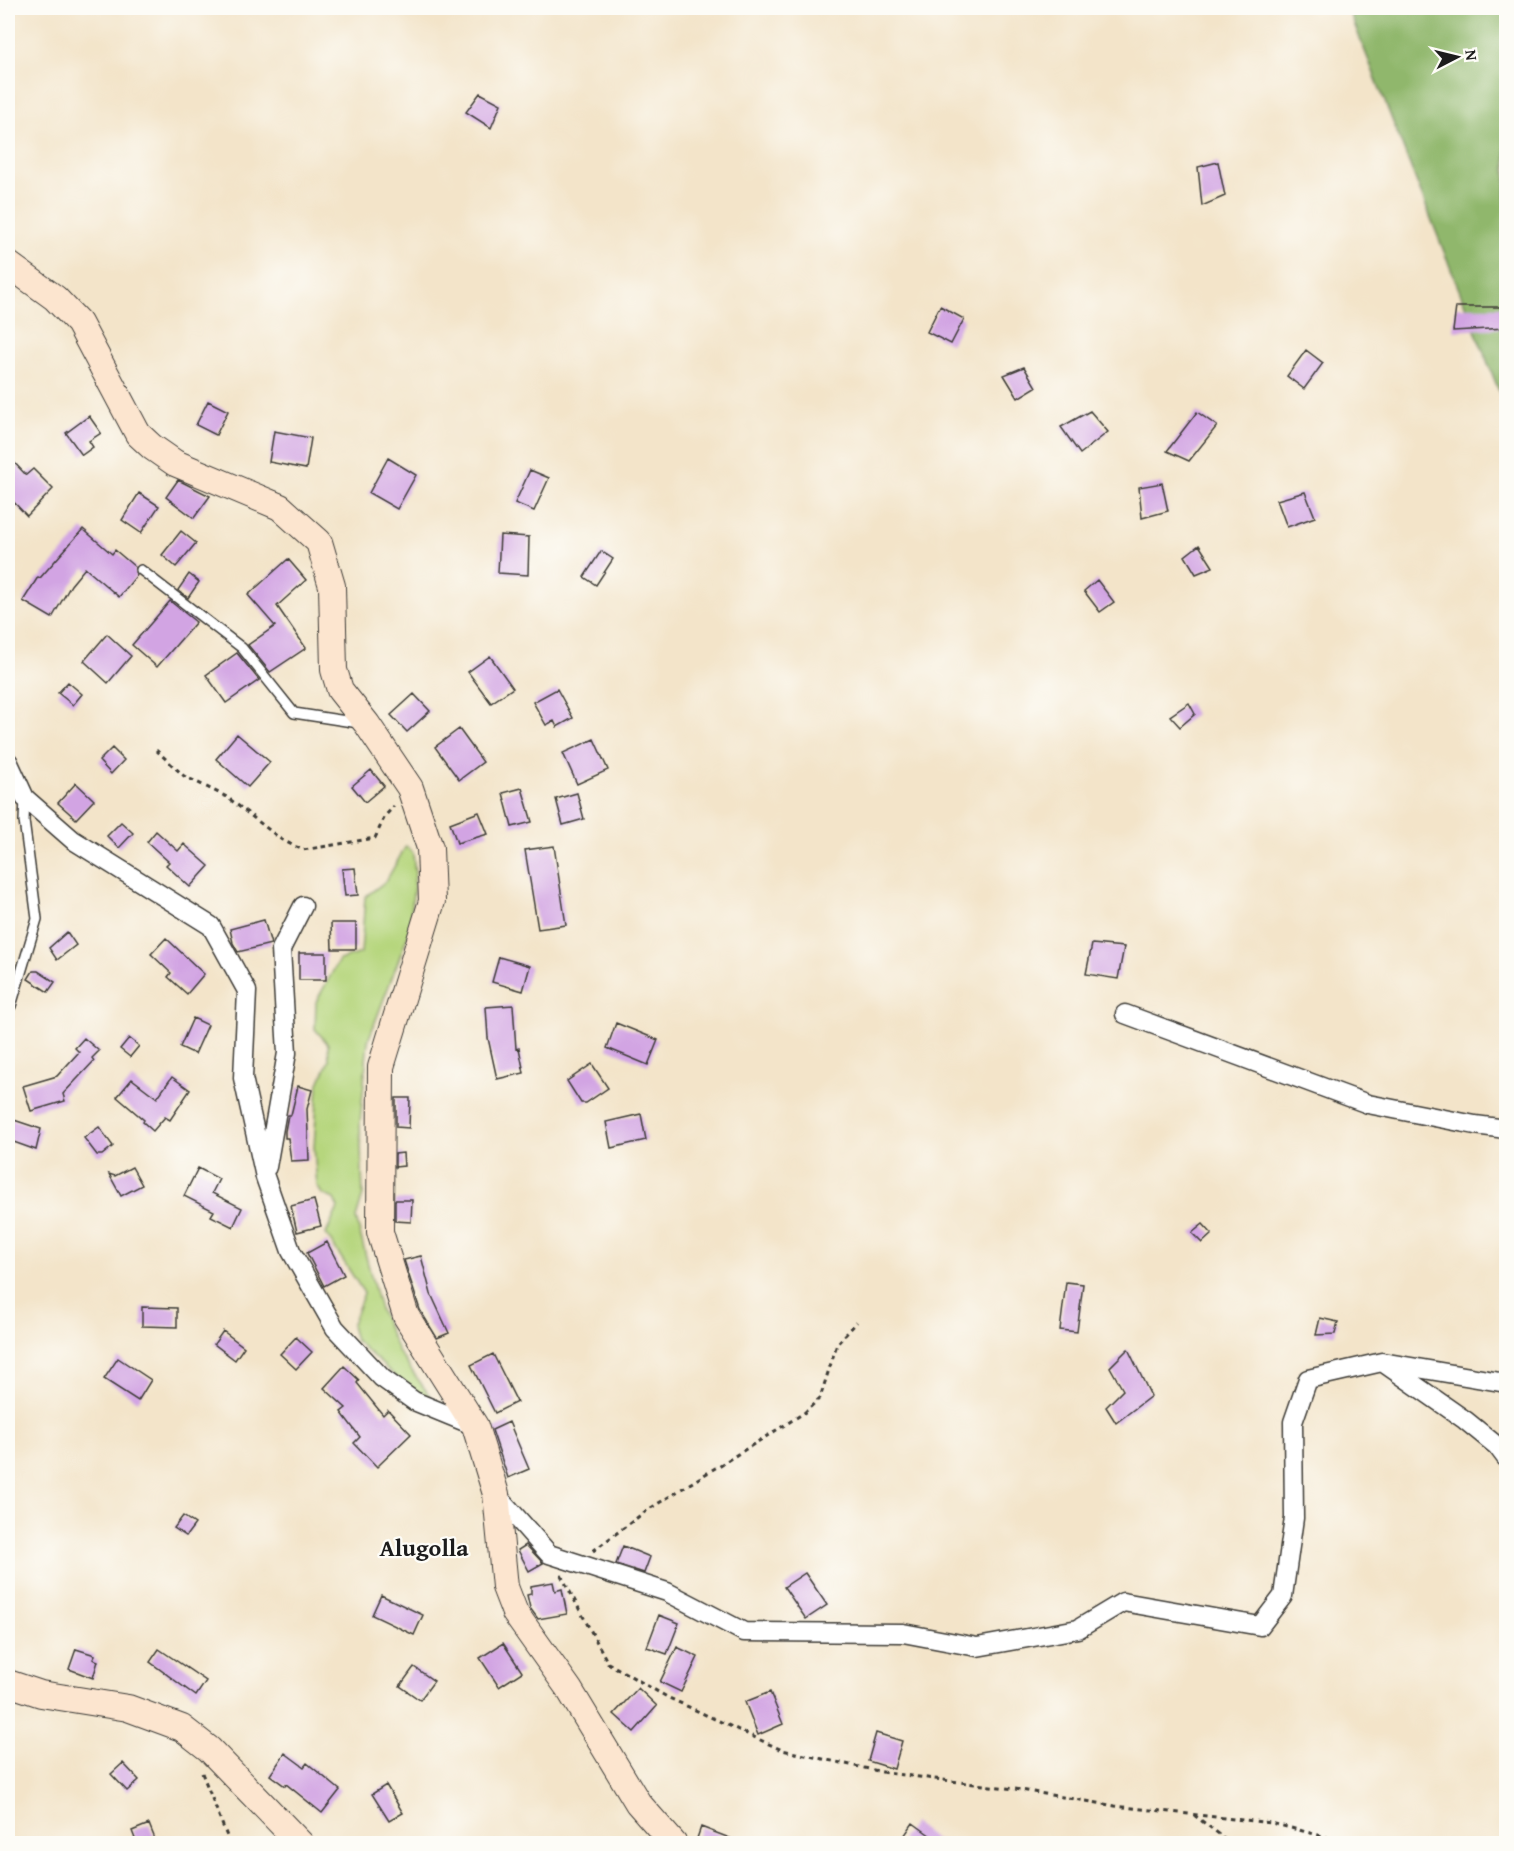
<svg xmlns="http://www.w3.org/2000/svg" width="1514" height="1851" viewBox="0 0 1514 1851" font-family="'Gentium Book Plus',serif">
<rect width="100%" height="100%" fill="#fdfcf7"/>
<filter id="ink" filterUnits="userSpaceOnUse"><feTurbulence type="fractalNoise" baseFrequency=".0167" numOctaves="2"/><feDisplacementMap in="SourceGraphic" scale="12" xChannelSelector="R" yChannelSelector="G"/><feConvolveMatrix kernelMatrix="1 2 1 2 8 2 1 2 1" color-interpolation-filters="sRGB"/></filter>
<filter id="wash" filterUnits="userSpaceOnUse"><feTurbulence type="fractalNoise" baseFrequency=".008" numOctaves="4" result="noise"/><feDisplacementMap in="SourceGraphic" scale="24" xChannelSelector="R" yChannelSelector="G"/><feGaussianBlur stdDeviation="1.35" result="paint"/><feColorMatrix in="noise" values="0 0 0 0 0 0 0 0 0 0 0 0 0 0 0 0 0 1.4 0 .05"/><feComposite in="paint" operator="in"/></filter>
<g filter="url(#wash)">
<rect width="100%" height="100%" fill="#f3e4c9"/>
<path fill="#b6d67d" stroke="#69794c" stroke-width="1.5" d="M406,846L413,853L415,874L409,932L368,1041L360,1123L363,1195L356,1218L380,1310L399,1353L430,1396L432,1409L355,1340L351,1326L364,1293L326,1234L338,1208L334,1199L322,1194L317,1186L314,1147L318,1086L329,1060L328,1044L315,1029L316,1002L339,960L361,953L365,897L386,881Z"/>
<path fill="#90b76c" stroke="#566a44" stroke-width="1.5" d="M1348,8H1506V409Z"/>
<g id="blocks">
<path fill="#d2a4e3" d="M480,93L501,104L491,128L466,112Z
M1218,162L1225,196L1202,206L1198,167Z
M940,306L964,319L951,344L927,332Z
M1456,307H1506V328L1453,331Z
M1306,350L1323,363L1304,389L1287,376Z
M1024,367L1036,387L1018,398L1004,375Z
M208,401L228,411L216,435L196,425Z
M1090,411L1108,432L1080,454L1061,427Z
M1197,412L1217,426L1189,461L1167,451Z
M89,416L101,433L89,441L93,447L82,455L66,433Z
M274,431L311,438L306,469L269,462Z
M8,456L26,475L33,469L53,489L27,516L8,496Z
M388,458L416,475L397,509L369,493Z
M530,470L549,478L534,511L515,503Z
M178,480L210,496L194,518L166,497Z
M1162,483L1168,511L1142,518L1139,487Z
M1305,492L1315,517L1287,527L1277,500Z
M139,493L159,506L141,533L122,520Z
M83,529L112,554L115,550L135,567V572L137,575L119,597L85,568L71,585L52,618L23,601L38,577L40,578Z
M181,531L196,543L176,567L162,555Z
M500,535L529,537L528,575L498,573Z
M1199,545L1213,567L1196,574L1185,556Z
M601,551L613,559L596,585L584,577Z
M288,559L306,580L277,606L306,648L270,672L248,645L275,626L248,595Z
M189,574L199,582L188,598L178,590Z
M1097,580L1114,602L1100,612L1084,591Z
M170,601L196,622L157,667L132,645Z
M107,634L131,656L108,683L84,661Z
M237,653L259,680L226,703L206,675Z
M490,656L513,688L491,703L468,672Z
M68,682L82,694L73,705L58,693Z
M557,689L573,718L557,727L554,721L546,725L533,702Z
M414,694L430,711L407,732L391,715Z
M1189,703L1195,714L1180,727L1170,716Z
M459,729L483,762L459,780L435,747Z
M237,734L270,762L248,787L216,759Z
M594,739L608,770L577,784L563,753Z
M112,748L124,760L111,774L99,761Z
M371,770L384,786L365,802L352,786Z
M76,783L94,800L76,819L58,803Z
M522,788L532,822L512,827L503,793Z
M577,793L584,819L563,825L556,799Z
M479,812L488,834L457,843L450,823Z
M121,822L133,833L119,848L107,836Z
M156,831L178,851L184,844L209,866L190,887L166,865L169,862L147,842Z
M554,846L566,925L538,929L525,850Z
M355,868L358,895L345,896L342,869Z
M264,920L271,944L238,952L233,943L230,929Z
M331,923H356V949H332Z
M67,932L76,945L57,960L49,948Z
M166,938L204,974L187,994L168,977L171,973L151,954Z
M1092,944L1124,947L1118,979L1086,974Z
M299,953H326V980H299Z
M499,957L530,966L523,991L492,982Z
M33,971H38L55,982L48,992L28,979Z
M513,1005L516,1049L519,1048L524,1073L497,1079L488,1038L486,1007Z
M193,1018L208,1025L195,1054L180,1047Z
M616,1023L658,1040L648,1065L607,1048Z
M84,1038L99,1051L92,1058L94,1061L63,1094L65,1101L31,1111L23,1086L57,1076L79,1052L75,1048Z
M129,1038L139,1046L130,1057L120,1049Z
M592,1064L608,1088L586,1103H581L567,1081Z
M172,1077L190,1090L170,1120L165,1117L153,1131L143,1122L144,1120L117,1097L132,1079L157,1098Z
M298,1086L312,1090L307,1109L309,1160L291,1161L288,1138H285V1131L288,1115H291Z
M396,1098H410L409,1128L396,1127Z
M641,1114L646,1140L611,1148L606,1122Z
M8,1118L41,1129L36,1150L8,1140Z
M99,1127L113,1146L102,1155H97L84,1138Z
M403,1153L404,1166L395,1167V1154Z
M132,1167L142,1185L121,1196L109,1174L115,1176Z
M198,1168L219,1179L212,1193L242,1208L233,1227L211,1216L214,1211L184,1196Z
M314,1200L321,1226L297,1232L291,1206Z
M395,1200H412L411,1222L395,1221Z
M1203,1224L1212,1234L1202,1243L1192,1233Z
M327,1242L344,1275L324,1286L307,1253Z
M421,1256L431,1294L449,1333L437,1338L420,1310L404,1260Z
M1066,1282L1083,1284L1077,1332L1060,1330Z
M142,1307L177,1308V1327L142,1326Z
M1320,1318L1338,1322L1335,1334L1316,1335Z
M223,1331L244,1347L235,1360L214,1344Z
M296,1337L312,1352L296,1369L280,1354Z
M1128,1349L1151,1396L1116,1423L1106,1407L1123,1390L1110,1367Z
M493,1354L517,1402L495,1413L471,1365Z
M118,1358L151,1380L138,1401L104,1379Z
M344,1366L359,1380L357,1383L383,1415L388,1410L411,1434L377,1467L354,1443L360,1437L341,1412L346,1408L324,1388Z
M509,1422L529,1469L508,1478L492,1430Z
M183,1516L195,1524L186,1536L174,1528Z
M526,1545L543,1563L529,1571L518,1550Z
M623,1546L650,1557L644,1573L616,1564Z
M805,1573L827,1605L806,1619L784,1587Z
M553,1582L555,1591L562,1589L567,1614L538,1619L530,1608L527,1595L531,1594V1586Z
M381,1595L423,1615L414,1635L372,1615Z
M659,1615L679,1623L667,1654L647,1647Z
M503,1643L522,1672L499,1687L480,1658Z
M677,1647L698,1657L681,1692L660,1682Z
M76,1649L95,1655L93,1659L98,1661L93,1678L69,1669Z
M159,1649L206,1681L196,1696L150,1662Z
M414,1667L434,1681L420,1700L400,1686Z
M638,1688L657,1706L634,1732L614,1714Z
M770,1692L783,1724L758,1735L745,1702Z
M876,1733L902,1741L894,1769L868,1761Z
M285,1753L304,1767L307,1763L340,1790L322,1813L286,1784L285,1786L270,1775Z
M123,1763L139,1780L127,1791L111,1774Z
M386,1785L403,1813L389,1821L372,1794Z
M913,1823L942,1844H908L902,1839Z
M149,1824L157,1844H137L132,1831Z
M701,1827L740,1842V1844H695Z"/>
</g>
</g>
<g filter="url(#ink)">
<use href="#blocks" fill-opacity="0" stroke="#3c3a36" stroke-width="1.5"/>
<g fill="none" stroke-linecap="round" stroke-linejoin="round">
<defs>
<path id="lane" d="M141,570L242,648L294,713L359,723
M11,1006L37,919L24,821L25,798"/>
<path id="street" d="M8,761L25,798L73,840L211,926L247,991L243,1078L265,1177L291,1251L335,1328L382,1378L414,1401L475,1426
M1125,1014L1368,1104L1475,1125L1506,1129
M267,1167L287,1053L281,949L303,906
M1385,1364L1465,1420L1497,1446L1506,1458
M496,1494L549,1554L667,1592L744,1632L903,1633L977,1647L1078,1629L1123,1602L1260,1626L1283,1596L1294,1518L1293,1422L1308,1379L1382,1362L1506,1383"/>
<path id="secondary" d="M8,264L55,298L79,323L138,434L152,447L175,463L280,507L319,542L332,586L334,670L340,690L367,724L410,788L430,848L432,901L381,1067L380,1232L406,1316L475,1426L496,1494L505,1587L515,1613L569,1689L638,1803L674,1844
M8,1683L41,1694L128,1708L182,1728L209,1749L301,1844"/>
</defs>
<use href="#lane" stroke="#3c3a36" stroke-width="12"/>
<use href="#street" stroke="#3c3a36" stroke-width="21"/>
<use href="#secondary" stroke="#3c3a36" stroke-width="28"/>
<path stroke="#3c3a36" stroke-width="3" stroke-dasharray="4.5 4.5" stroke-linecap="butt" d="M156,750L184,776L227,797L282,840L303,850L375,838L385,816L394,806
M593,1551L646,1511L804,1413L820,1398L837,1344L857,1322
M561,1575L608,1663L667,1697L782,1750L887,1773L1015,1789L1115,1806L1271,1823L1354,1844
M202,1773L230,1844
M1194,1815L1232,1844"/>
<use href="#lane" stroke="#fff" stroke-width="9"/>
<use href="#street" stroke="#fff" stroke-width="18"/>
<use href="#secondary" stroke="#fce5cf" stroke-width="26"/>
</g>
</g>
<g text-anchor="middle" stroke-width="4.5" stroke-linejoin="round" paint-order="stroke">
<g font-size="24" font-weight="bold" fill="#1c1c1c" stroke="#fdfcf7">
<text x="424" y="1556">Alugolla</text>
</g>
</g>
<rect width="1514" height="1851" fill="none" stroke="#fdfcf7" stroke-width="30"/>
<g transform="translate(1457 57) rotate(83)" stroke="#fdfcf7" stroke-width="4.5" paint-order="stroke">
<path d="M0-4.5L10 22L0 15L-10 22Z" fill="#1c1c1c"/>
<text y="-9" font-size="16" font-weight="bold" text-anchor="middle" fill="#1c1c1c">N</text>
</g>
</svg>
